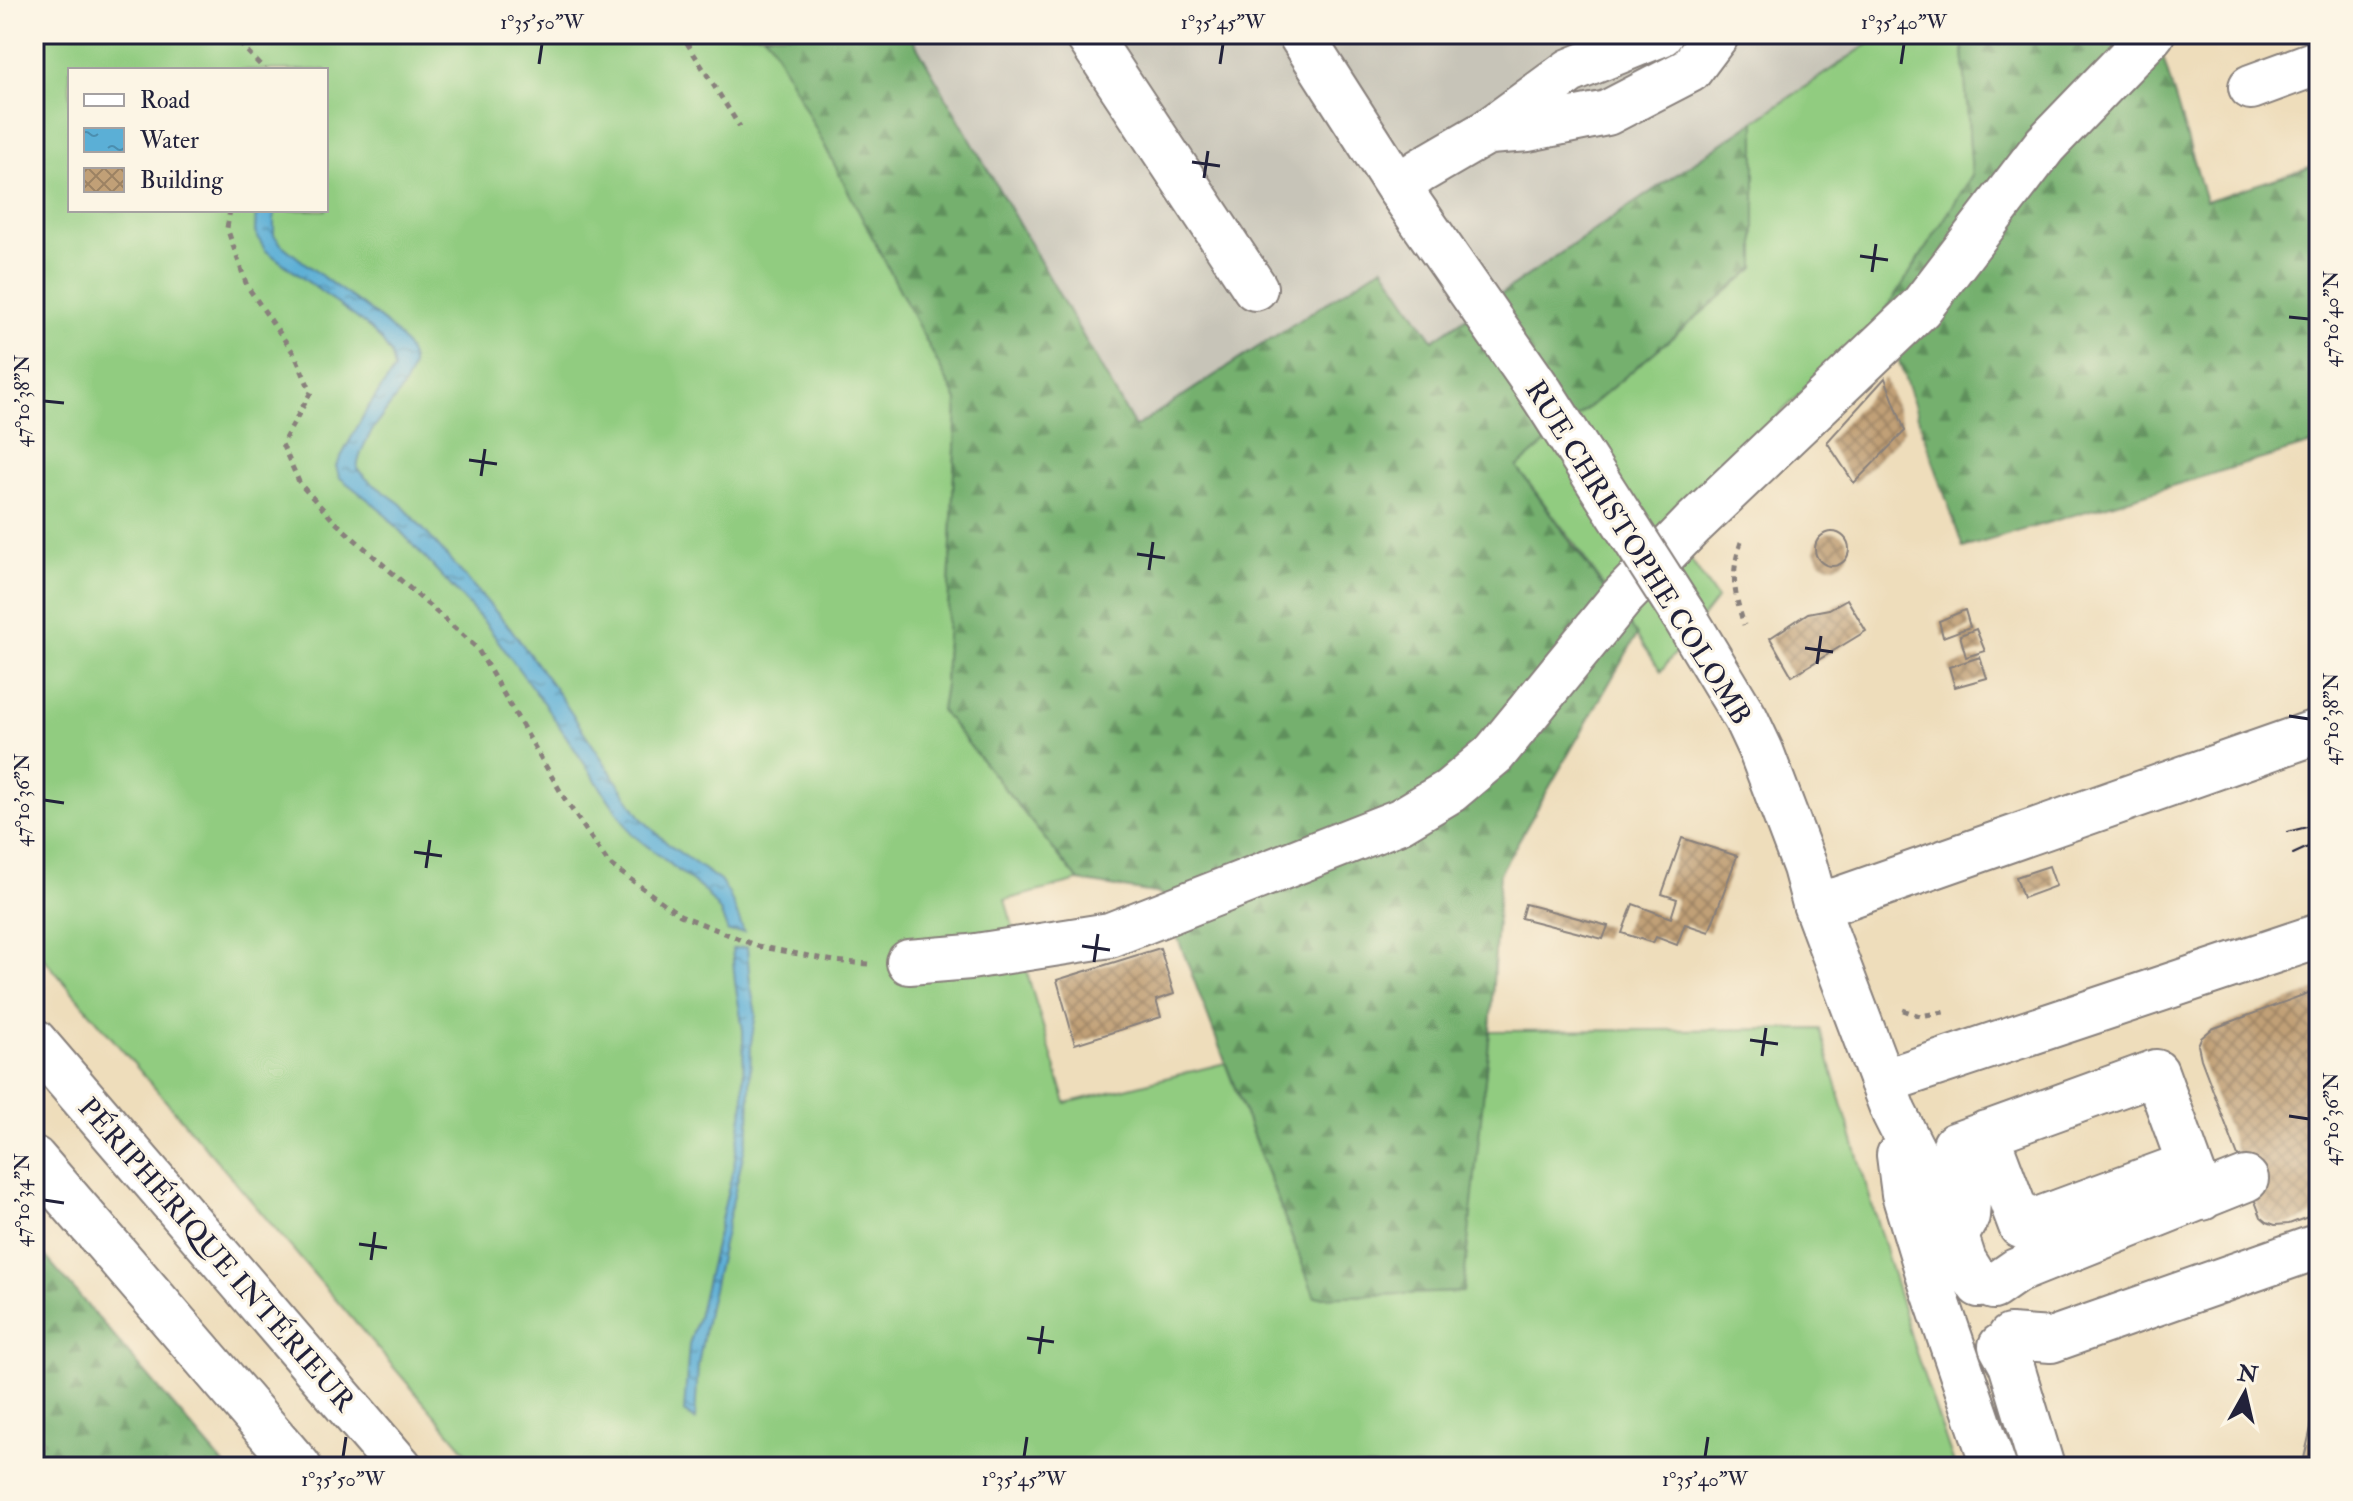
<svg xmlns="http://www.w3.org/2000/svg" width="2353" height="1501" viewBox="0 0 2353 1501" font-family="'IM FELL Double Pica',serif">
<defs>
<pattern id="forest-firs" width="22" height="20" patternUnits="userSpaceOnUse" patternTransform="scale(2)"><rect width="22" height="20" fill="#74b06e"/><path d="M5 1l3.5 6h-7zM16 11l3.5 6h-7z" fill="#5f8f5c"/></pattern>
<pattern id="water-ripples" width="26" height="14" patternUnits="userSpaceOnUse" patternTransform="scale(2)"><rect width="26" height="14" fill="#5bafd6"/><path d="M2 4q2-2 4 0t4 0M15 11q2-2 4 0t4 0" fill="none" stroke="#4b8eaf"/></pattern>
<pattern id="building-cross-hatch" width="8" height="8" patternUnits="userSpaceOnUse" patternTransform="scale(2)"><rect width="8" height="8" fill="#c1a077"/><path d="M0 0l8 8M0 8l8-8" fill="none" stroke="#9c8263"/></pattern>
</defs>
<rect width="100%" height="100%" fill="#fcf5e5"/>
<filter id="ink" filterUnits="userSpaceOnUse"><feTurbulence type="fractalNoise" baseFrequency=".0125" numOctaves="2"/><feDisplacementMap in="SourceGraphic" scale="16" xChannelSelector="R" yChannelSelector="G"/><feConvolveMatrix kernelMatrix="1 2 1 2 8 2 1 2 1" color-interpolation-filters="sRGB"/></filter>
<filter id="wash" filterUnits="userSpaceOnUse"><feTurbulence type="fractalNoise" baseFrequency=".006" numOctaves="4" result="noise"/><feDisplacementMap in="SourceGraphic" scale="32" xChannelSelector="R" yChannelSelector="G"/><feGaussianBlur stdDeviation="1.8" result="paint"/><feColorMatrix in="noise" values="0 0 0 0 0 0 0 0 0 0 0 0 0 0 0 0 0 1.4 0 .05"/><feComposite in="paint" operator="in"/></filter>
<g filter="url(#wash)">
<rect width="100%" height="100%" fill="#edb"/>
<path fill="#c7c4b8" d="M910,34H1883L1432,340L1383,266L1135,428Z"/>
<path fill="#91cc80" stroke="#5a775e" stroke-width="2" fill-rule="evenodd" d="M34,34H763L770,40L957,400L945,685L941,710L1079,881L1005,900L1066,1103L1225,1063L1315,1297L1462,1292L1490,1031L1820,1029L1915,1350L1955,1467H479L34,947ZM70,70H326V210H70Z
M1883,34H1962L1972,176L1883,315L1666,523L1717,599L1661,671L1574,543L1517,467L1755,268V121Z"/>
<path fill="url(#forest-firs)" stroke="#4b6954" stroke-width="2" d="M763,34H910L1135,427L1383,266L1433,340L1755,121V268L1517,467L1637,635L1500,873L1490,1031L1463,1292L1315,1297L1161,894L1079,881L941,710L945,685L957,400L770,41Z
M1962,34H2156L2206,201L2319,164V442L1963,548L1883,315L1972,176Z
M34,1243L226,1467H34V1454L44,1440L34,1431Z"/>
<path fill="url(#water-ripples)" stroke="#3e6888" stroke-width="2" d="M256,210H274V235L282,245C298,258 315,271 331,283C352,299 414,335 412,366C411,375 404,386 399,394C383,415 360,442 357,469L369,481L401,504L511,629L560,696L642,819L669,845L720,881L729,894L744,932H728L720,911L704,891L632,834L547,708L485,623L380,509L339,477L336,466L367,409L394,370L391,355L381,340L366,325L265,250L255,232Z
M747,947L750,983L756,1014L751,1043L749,1129L708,1311L698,1365L695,1420L684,1412L689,1345L698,1317L734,1165L744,1103L743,1030L735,982L732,949Z"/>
<g id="blocks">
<path fill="url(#building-cross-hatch)" d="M1885,378L1905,431L1854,483L1827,442Z
M1815 549a17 17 0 1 1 34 0a17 17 0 1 1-34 0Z
M1847,599L1866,631L1792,676L1770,638L1808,613L1829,609Z
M1965,610L1970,627L1943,637L1939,621Z
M1976,629L1985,651L1966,657L1960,635Z
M1980,657L1987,678L1955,687L1949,667Z
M1682,838L1737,856L1709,932L1685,924L1677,945L1656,937L1653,943L1622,933L1633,904L1671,918L1677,899L1662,894Z
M2049,866L2056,886L2023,898L2016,877Z
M1525,904L1608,926L1603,939L1521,918Z
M1160,948L1174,994L1156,1000L1161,1017L1075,1044L1057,980Z
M2319,989V1213L2289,1224L2275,1225L2267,1222L2261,1217L2201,1059L2198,1045L2201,1038L2212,1029Z
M2318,1397L2319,1467H2302Z"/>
</g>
</g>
<g filter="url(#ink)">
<use href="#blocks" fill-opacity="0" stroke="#88807b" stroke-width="2"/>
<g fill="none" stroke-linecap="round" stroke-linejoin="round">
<defs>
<path id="minor" d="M1087,34L1255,288
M1300,34L1398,187L1542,394
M2251,87L2319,62
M1489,132L1528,129L1607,113L1690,70L1717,34
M1398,187L1420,171L1487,132L1570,71L1661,34
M1683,614L1746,719L1761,751L1805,867L1815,904L1894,1113L1956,1236L1964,1261L1979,1285
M1815,904L1840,899L2319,731
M909,962L970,957L1110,935L1400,821L1450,791L1494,754L1622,597L1693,524L1921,307L2045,145L2152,34
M1882,1082L2319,936
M1986,1133L2021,1226L2189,1164
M1899,1155L1904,1194L1930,1280L1994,1467
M1956,1236L1967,1216L1969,1187L1955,1145L2156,1072L2202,1198
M1993,1287L2016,1271L2246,1179
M2010,1337L2051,1340L2319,1246
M2001,1346L2011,1364L2042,1467"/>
<path id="highway" d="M34,1041L400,1467
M34,1159L299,1467"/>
</defs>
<use href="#minor" stroke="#88807b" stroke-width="48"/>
<use href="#highway" stroke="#88807b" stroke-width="48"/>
<path stroke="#88807b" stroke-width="5" stroke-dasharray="6 6" stroke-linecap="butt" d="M231,34L265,70
M679,34L687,43L740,127
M230,210L227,228L247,286L295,355L311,392L282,444L300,484L334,521L477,648L566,801L609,864L680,915L757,946L834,961L868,964
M1741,542C1730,575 1734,592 1744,625
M1903,1010L1920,1016L1944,1012"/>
<use href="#minor" stroke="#fff" stroke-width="44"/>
<use href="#highway" stroke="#fff" stroke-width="44"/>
<path stroke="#22223b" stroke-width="2" d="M2287,832L2319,824
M2293,854L2319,842"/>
<defs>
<path id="minor-bridge" d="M1542,394L1683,614"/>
</defs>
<use href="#minor-bridge" stroke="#88807b" stroke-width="48" stroke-linecap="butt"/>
<use href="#minor-bridge" stroke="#fff" stroke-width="44"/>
</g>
</g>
<path fill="none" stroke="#22223b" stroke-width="3" d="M539,64L542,44M1220,64L1223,44M1901,64L1904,44M1192,162L1220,166M1204,178L1208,151M1860,256L1888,260M1872,272L1876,244M2289,317L2309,319M44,401L64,403M469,460L497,464M481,476L485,449M1137,554L1165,558M1149,570L1153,542M1805,648L1833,652M1817,664L1821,636M2289,716L2309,719M44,800L64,803M414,852L442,856M426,868L430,840M1082,946L1110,950M1094,962L1098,934M1750,1040L1778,1044M1762,1056L1766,1028M2289,1116L2309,1119M44,1200L64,1203M359,1244L387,1248M371,1260L375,1232M1027,1338L1054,1342M1039,1354L1043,1326M343,1457L346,1437M1024,1457L1027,1437M1705,1457L1708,1437"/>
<g text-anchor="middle" stroke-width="6" stroke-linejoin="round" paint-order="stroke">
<g font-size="28" fill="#22223b" stroke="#fcf5e5">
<text transform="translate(1639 552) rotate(58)" y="10">RUE CHRISTOPHE COLOMB</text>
<text transform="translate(217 1254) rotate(49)" y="10">PÉRIPHÉRIQUE INTÉRIEUR</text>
</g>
</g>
<rect width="2353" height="1501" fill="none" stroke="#fcf5e5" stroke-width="88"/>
<rect x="68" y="68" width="260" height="144" fill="#fcf5e5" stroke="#a5a1a1" stroke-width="2"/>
<rect x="84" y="94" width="40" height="12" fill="#ffffff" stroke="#a5a1a1" stroke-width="2"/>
<text x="140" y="108" font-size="24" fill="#22223b">Road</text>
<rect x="84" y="128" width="40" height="24" fill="url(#water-ripples)" stroke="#a5a1a1" stroke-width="2"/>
<text x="140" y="148" font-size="24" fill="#22223b">Water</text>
<rect x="84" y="168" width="40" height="24" fill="url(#building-cross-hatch)" stroke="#a5a1a1" stroke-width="2"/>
<text x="140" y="188" font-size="24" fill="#22223b">Building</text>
<g transform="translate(2245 1393) rotate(8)" stroke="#fcf5e5" stroke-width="6" paint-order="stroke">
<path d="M0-6L14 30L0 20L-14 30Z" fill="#22223b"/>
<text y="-12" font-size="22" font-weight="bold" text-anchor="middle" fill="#22223b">N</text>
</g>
<rect x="44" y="44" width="2265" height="1413" fill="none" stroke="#22223b" stroke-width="3"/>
<g font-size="20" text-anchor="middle" fill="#22223b">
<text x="542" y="29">1°35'50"W</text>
<text x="1223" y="29">1°35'45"W</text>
<text x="1904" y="29">1°35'40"W</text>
<text transform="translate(2331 319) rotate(-90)" y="7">47°10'40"N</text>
<text transform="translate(22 401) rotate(-90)" y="7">47°10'38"N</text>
<text transform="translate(2331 719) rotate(-90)" y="7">47°10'38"N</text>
<text transform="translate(22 800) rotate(-90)" y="7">47°10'36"N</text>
<text transform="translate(2331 1119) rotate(-90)" y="7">47°10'36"N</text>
<text transform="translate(22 1200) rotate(-90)" y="7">47°10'34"N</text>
<text x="343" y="1486">1°35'50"W</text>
<text x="1024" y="1486">1°35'45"W</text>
<text x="1705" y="1486">1°35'40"W</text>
</g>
</svg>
